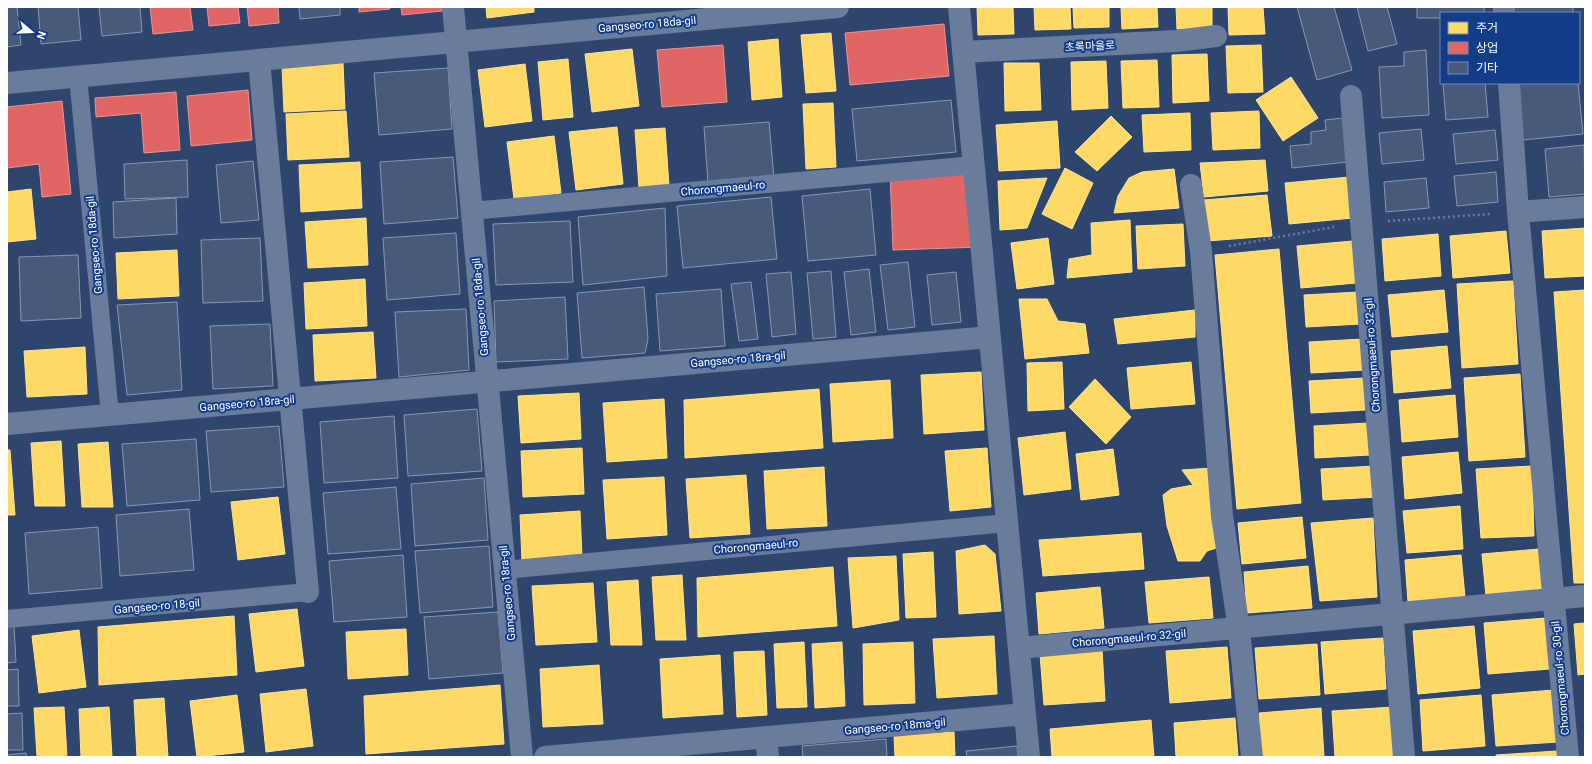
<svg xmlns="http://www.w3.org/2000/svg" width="1592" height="764" viewBox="0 0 1592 764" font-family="Roboto,'Noto Sans KR',sans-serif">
<rect width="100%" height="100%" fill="#2e456e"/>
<path fill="#ffd966" stroke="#ffe494" d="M486,7H534V12L487,18Z
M977,7H1013L1014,34L978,35Z
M1034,7H1070L1071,29L1035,30Z
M1073,7H1109V27L1074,28Z
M1121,7H1157L1158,27L1122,29Z
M1176,7H1212V28L1177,29Z
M1228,7H1263L1265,34L1229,35Z
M831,33L836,91L806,93L801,35Z
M778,39L782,97L752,100L748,42Z
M1261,45L1263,92L1228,93L1226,46Z
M632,49L639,106L592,112L585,54Z
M1207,54L1209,101L1173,103L1172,55Z
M568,59L573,117L543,120L538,62Z
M1157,60L1159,107L1123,108L1121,61Z
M1106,61L1108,108L1072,110L1071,62Z
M343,63L345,109L284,112L282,66Z
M1004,63H1039L1041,110L1005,111Z
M525,64L532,121L485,127L478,70Z
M1291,77L1318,118L1283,141L1256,100Z
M833,103L836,167L806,169L803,104Z
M346,111L349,157L288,160L286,114Z
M1259,111L1260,148L1213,150L1211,113Z
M1190,113L1191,150L1144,152L1142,115Z
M1111,116L1132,137L1097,171L1075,152Z
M1057,121L1060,168L999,171L996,125Z
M617,127L623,184L576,190L569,132Z
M665,128L669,186L639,188L635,130Z
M554,136L561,193L514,199L507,142Z
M1265,160L1268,191L1204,197L1200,163Z
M360,162L362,208L301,212L299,165Z
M1065,168L1093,183L1072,229L1042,214Z
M1174,169L1179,208L1114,213L1118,196L1129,178L1142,172Z
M1349,177L1353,218L1289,224L1285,183Z
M1047,178L1027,228L1000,230L998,181Z
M31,189L36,239L7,242V192Z
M1267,195L1272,236L1207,241L1203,200Z
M366,218L368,265L308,268L305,222Z
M1130,220L1132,272L1067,278L1069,259L1092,255L1091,223Z
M1183,224L1185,266L1138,269L1136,226Z
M1585,228V276L1545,278L1542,231Z
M1506,231L1510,273L1453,278L1450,236Z
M1438,234L1441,276L1385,281L1382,239Z
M1048,238L1054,284L1017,289L1011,243Z
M1353,241L1356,283L1301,288L1297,246Z
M1279,249L1301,503L1237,509L1215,255Z
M177,250L179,296L118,299L116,253Z
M365,279L367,326L306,329L304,283Z
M1513,281L1518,364L1462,368L1457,284Z
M1444,290L1448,332L1392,337L1388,295Z
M1585,290V583H1574L1554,292Z
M1359,292L1360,324L1306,327L1304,295Z
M1019,299H1047L1058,321L1085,324L1089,353L1025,359Z
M1195,310V337L1118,344L1114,319Z
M373,332L376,378L315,381L313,335Z
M1363,339L1365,370L1311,373L1309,342Z
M1447,346L1451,388L1394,393L1391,351Z
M85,347L87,394L27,397L24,351Z
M1062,362L1064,409L1028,411L1027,363Z
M1191,362L1195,404L1131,409L1127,368Z
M981,372L984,430L924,434L921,375Z
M1520,374L1525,457L1469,461L1464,378Z
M1364,378L1365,410L1311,413L1309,381Z
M1095,379L1131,417L1106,444L1069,407Z
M890,380L893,438L833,442L830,384Z
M819,389L823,448L685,458L684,400Z
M579,393L581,439L521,443L518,396Z
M1455,395L1458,437L1402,442L1399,400Z
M664,399L667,458L607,462L603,403Z
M1368,423L1370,455L1315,458L1314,426Z
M1065,432L1071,489L1024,495L1018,438Z
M61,441L65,506H35L31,443Z
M108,442L113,507H82L78,444Z
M582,448L584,494L523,497L521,451Z
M987,448L991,507L950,511L945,451Z
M1113,449L1119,495L1081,500L1076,454Z
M7,450H10L15,515H7Z
M1458,452L1462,493L1405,499L1402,457Z
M1375,466L1377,497L1323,500L1321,469Z
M1532,466L1534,536L1481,538L1476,469Z
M824,467L827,526L767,529L764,471Z
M1212,468L1216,548L1207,551L1200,561H1178L1167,526L1163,495L1171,489L1193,485L1182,470Z
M746,475L750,534L690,538L686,479Z
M664,477L667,535L607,539L603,480Z
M278,497L285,554L238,560L231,502Z
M1460,506L1463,549L1407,553L1403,511Z
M580,511L582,557L522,561L520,515Z
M1302,517L1306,558L1242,564L1238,523Z
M1373,518L1377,597L1320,601L1311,523Z
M1141,533L1144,569L1043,576L1039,540Z
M985,545L995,554L1001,611L959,614L956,551Z
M1539,549L1543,591L1486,596L1482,554Z
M933,552L936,617L906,618L903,554Z
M1461,555L1465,597L1408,602L1405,560Z
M896,556L899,620L853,628L848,558Z
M1308,566L1312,608L1247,613L1244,572Z
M833,567L837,626L698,637L697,578Z
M682,575L686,640H656L652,577Z
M1209,577L1213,618L1149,623L1145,582Z
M638,580L642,645H611L607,582Z
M593,583L597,642L536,645L532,586Z
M1100,587L1104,628L1039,634L1036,593Z
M297,609L304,666L256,672L249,614Z
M234,616L237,675L99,685L98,627Z
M1546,618L1550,669L1488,674L1484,623Z
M1585,623V674L1578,675L1574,624Z
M1474,626L1480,688L1418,694L1413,631Z
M406,629L408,675L348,679L346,632Z
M79,630L86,687L39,693L32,636Z
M994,636L997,694L937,698L933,639Z
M1383,638L1386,689L1325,694L1321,642Z
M804,642L807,707L777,708L774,644Z
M842,642L845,706L815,708L812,644Z
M913,642L915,703L864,705L863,644Z
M1317,644L1320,695L1259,699L1255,648Z
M1227,647L1231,698L1170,703L1166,651Z
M1102,649L1105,701L1044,705L1040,654Z
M764,651L767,715L737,717L734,652Z
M720,655L723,714L663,718L660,659Z
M599,665L603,724L543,727L540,669Z
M500,685L504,744L366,754L364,696Z
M306,689L313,746L266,752L260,694Z
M1554,690L1558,742L1496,746L1492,695Z
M237,695L244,752L197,757L190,701Z
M1481,695L1485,746L1423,751L1420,700Z
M164,698L168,757H137L134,700Z
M64,707L67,757H37L34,708Z
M109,707L112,757H81L79,709Z
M1393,707L1397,757H1335L1332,711Z
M1321,708L1324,757H1262L1259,713Z
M1235,718L1238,757H1176L1174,723Z
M1151,720L1154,757H1052L1050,729Z
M954,732L955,757H895L894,736Z
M1557,751V757H1496V755Z"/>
<path fill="#e06666" stroke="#e99494" d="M150,7H190L193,30L153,34Z
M207,7H238L240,23L209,26Z
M247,7H278L279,23L249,26Z
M359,7H389L390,9L359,12Z
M401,7H441L442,11L402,15Z
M944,24L949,76L850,85L845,33Z
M723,45L727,102L662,107L657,50Z
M248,90L252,140L191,146L187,96Z
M176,92L180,150L144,153L141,113L96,117L95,98Z
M62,101L71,194L42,197L39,164L7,168V107Z
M974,165L982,247L893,250L890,172Z"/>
<path fill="#475a7c" stroke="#8998b1" d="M7,7H17L21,45L7,47Z
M38,7H78L81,40L41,44Z
M99,7H140L142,32L102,36Z
M299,7H340V15L300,19Z
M1297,7H1334L1352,70L1317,80Z
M1357,7H1387L1397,44L1368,51Z
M1417,7H1484V13H1441V18H1417Z
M1512,7H1573V13H1513Z
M1426,50L1429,115L1382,118L1379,67L1404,66V52Z
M448,68L452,129L379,135L374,73Z
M1443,83H1485L1488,117L1446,120Z
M1518,83H1578L1583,134L1523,140Z
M951,100L956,152L857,161L852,109Z
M1343,118L1347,162L1292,168L1290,146L1311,144V132L1326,130L1325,120Z
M769,122L774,178L708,183L704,127Z
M1421,129L1424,160L1382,164L1379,133Z
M1495,130L1498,160L1456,164L1453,134Z
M1584,145L1585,194L1549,197L1545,149Z
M453,157L458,218L384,224L380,162Z
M187,160L188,197L125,199L124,164Z
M253,161L259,220L221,223L216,165Z
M1496,172L1498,202L1457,206L1454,176Z
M1426,178L1429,208L1386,212L1384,182Z
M870,189L876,255L808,261L802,196Z
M771,197L777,259L683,268L677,206Z
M176,198L177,234L114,238L113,202Z
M665,208L667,276L583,285L578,217Z
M570,221L573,282L496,285L493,224Z
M456,233L460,294L387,300L383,238Z
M260,238L263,301L203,303L201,240Z
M78,255L81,318L21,321L19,257Z
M908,262L915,327L888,330L880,265Z
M869,269L876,332L851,335L844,272Z
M831,271L836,337L813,339L807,273Z
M791,272L796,334L772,337L766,274Z
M956,272L961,322L932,325L927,275Z
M751,282L758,339L739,341L731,284Z
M644,287L648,339L645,353L582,358L577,293Z
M721,289L725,346L660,351L656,294Z
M565,297L568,359L496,362L494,301Z
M177,302L182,390L127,395L117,305Z
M466,309L469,370L399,377L395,312Z
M270,324L273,386L213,389L210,326Z
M477,409L482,471L408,476L404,415Z
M394,416L398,478L324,483L320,422Z
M279,426L284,487L211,492L206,431Z
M196,439L200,500L127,506L122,444Z
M484,478L488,540L415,546L411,484Z
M396,487L401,549L328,554L323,493Z
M189,509L194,570L120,576L116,515Z
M98,527L102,588L29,594L25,533Z
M489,546L493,607L420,613L415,551Z
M403,555L407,617L334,622L329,561Z
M498,612L503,673L429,679L424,617Z
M14,626L16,662L7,663V627Z
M18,669L19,706H7V670Z
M22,713L23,750H7V714Z
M886,739L887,757H803L802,746Z
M1017,746L1018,757H967L966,751Z
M26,753V757H7V755Z"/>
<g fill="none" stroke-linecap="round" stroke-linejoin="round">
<path stroke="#6a7c9c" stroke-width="2.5" stroke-dasharray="2 3" stroke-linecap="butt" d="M1388,221L1491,214
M1229,246L1334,227"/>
<path stroke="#6a7c9c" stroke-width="18" d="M78,76L110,415
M471,211L974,165
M504,570L1007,523
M7,619L308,592"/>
<path stroke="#6a7c9c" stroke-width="22" d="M453,7L522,757
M959,7L1029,757
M1504,7V13
M963,52L1176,41L1216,36
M259,60L308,592
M7,83L838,7
M1509,83L1518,212L1568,757
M1351,96L1404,757
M1191,185L1201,251L1222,516L1239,629L1252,757
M1518,212L1585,207
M7,424L990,337
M1019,648L1585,596
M766,737L768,757
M545,757L1025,714"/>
</g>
<g text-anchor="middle" stroke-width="4" stroke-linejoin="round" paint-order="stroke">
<g font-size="11" fill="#fff" stroke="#133d89">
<text transform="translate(647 24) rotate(-5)" y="4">Gangseo-ro 18da-gil</text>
<text transform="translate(1090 46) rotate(-3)" y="4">초록마을로</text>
<text transform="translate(723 188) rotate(-5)" y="4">Chorongmaeul-ro</text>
<text transform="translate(94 245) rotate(-95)" y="4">Gangseo-ro 18da-gil</text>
<text transform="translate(480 307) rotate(-95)" y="4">Gangseo-ro 18da-gil</text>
<text transform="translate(1372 355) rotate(-94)" y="4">Chorongmaeul-ro 32-gil</text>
<text transform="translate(738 359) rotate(-5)" y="4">Gangseo-ro 18ra-gil</text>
<text transform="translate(247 403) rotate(-5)" y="4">Gangseo-ro 18ra-gil</text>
<text transform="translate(756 546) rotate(-5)" y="4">Chorongmaeul-ro</text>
<text transform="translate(507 593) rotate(-95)" y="4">Gangseo-ro 18ra-gil</text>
<text transform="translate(157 606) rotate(-5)" y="4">Gangseo-ro 18-gil</text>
<text transform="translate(1129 638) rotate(-5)" y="4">Chorongmaeul-ro 32-gil</text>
<text transform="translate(1560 678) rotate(-95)" y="4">Chorongmaeul-ro 30-gil</text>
<text transform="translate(895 726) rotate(-5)" y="4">Gangseo-ro 18ma-gil</text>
</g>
</g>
<rect width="1592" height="764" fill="none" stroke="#ffffff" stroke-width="16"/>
<rect x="1440" y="12" width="140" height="72" fill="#133d89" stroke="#718bb8"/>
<rect x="1448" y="22" width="20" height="12" fill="#ffd966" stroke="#718bb8"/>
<text x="1476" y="32" font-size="12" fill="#ffffff">주거</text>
<rect x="1448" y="42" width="20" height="12" fill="#e06666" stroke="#718bb8"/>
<text x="1476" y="52" font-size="12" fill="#ffffff">상업</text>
<rect x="1448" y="62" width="20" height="12" fill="#475a7c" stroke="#718bb8"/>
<text x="1476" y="72" font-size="12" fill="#ffffff">기타</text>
<g transform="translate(32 32) rotate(109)" stroke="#133d89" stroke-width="3" paint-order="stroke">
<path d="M0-3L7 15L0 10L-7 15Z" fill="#ffffff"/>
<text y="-6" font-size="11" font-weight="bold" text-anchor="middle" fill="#ffffff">N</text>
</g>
</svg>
